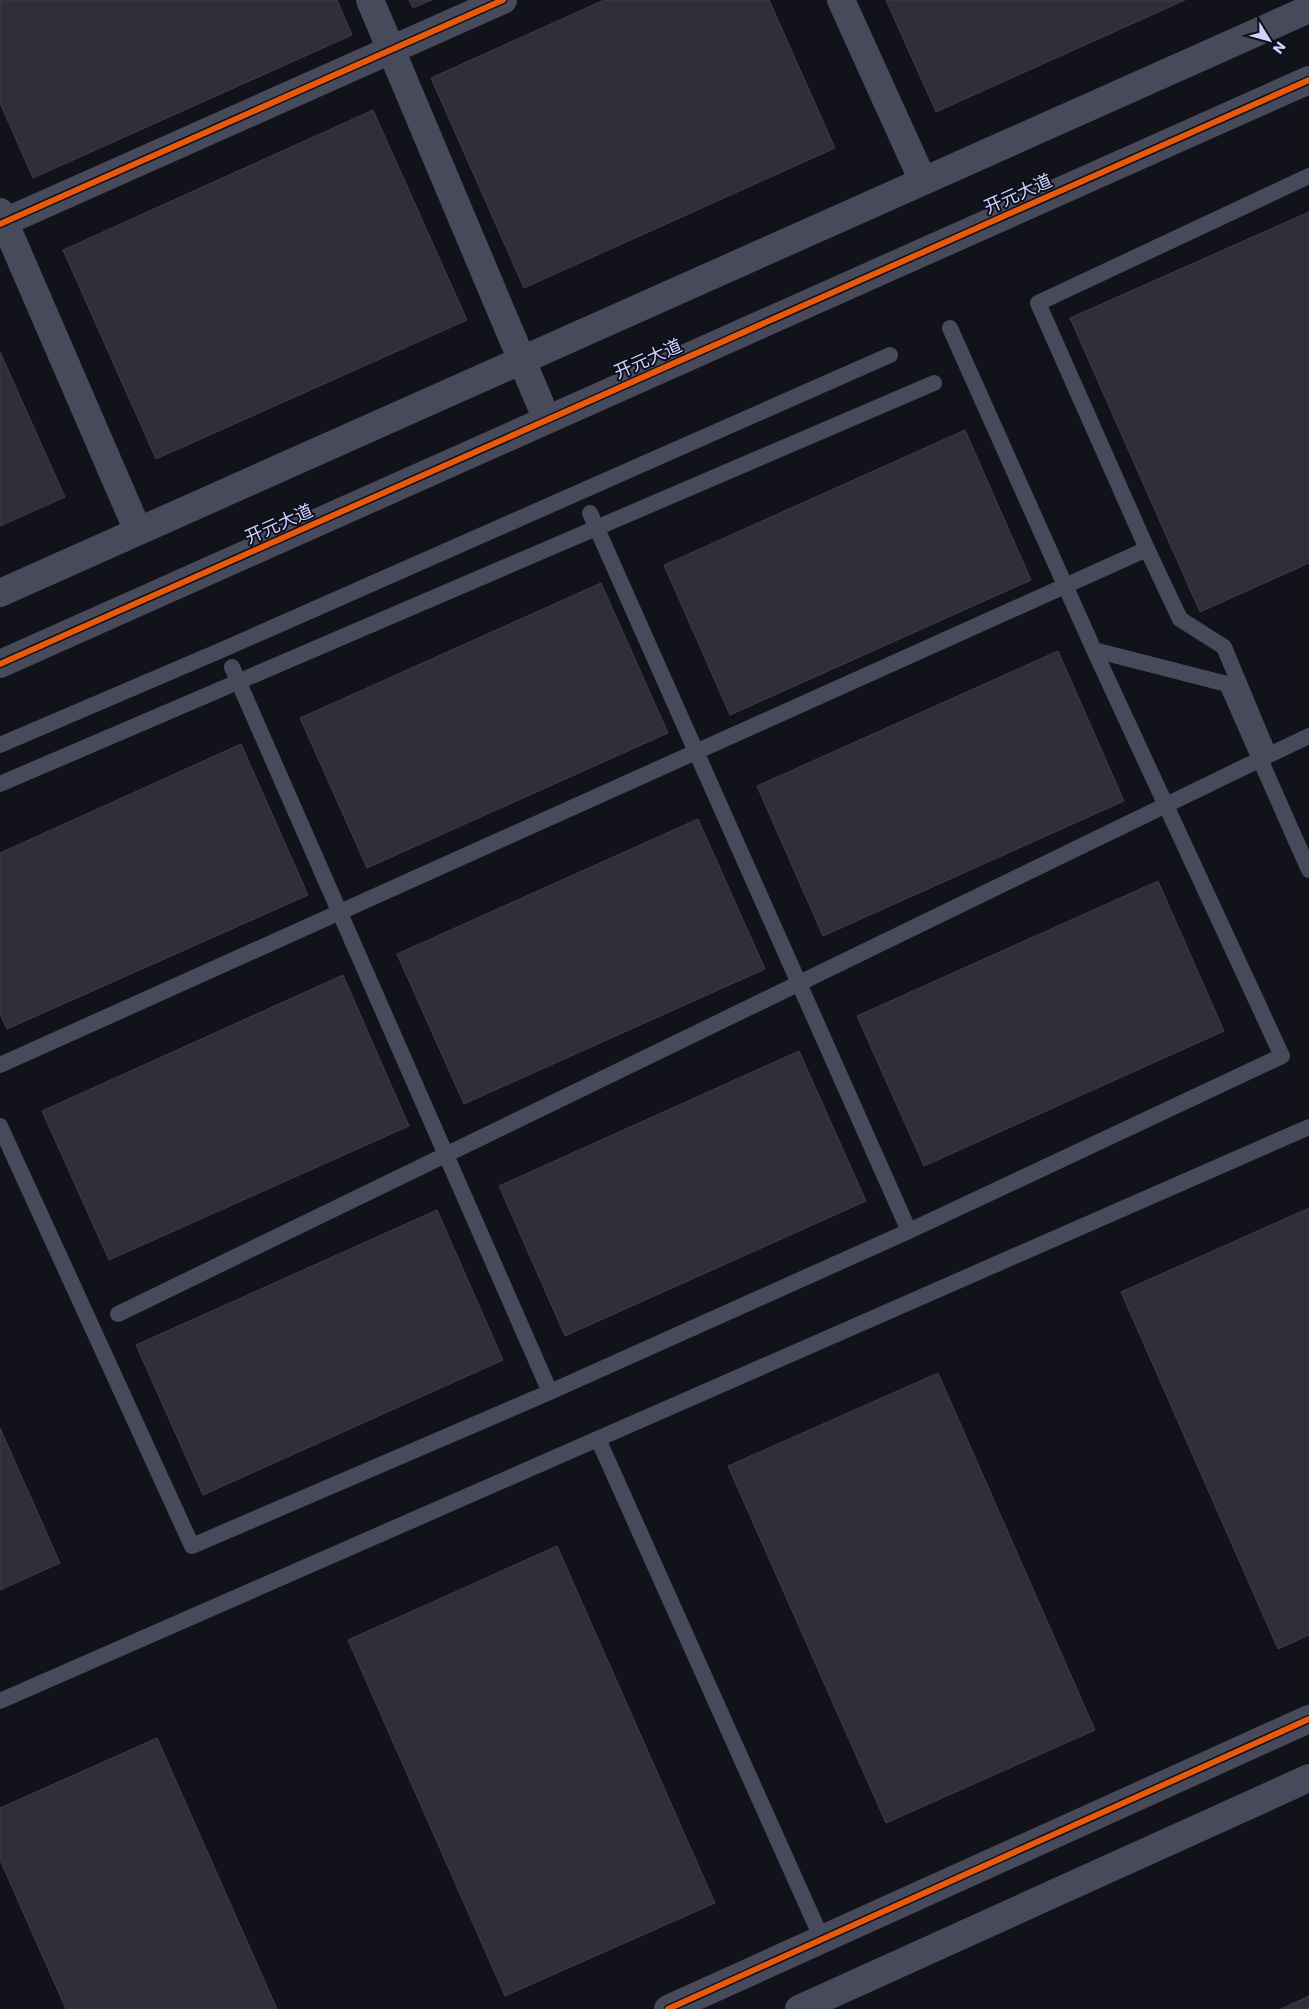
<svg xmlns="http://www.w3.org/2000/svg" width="1309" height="2009" viewBox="0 0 1309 2009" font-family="Poppins,'Noto Sans SC',sans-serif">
<rect width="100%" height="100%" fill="#12121a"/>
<path fill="#2f2f3c" stroke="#3c3d4d" d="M0,0H337L352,35L33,178L0,103Z
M409,0H432L413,8Z
M604,0H769L835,148L524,288L431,78Z
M886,0H1185L936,112Z
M373,110L467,320L156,459L63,250Z
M1309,212V563L1200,612L1070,318Z
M0,352L65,497L0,526Z
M965,430L1031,580L730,715L664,565Z
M601,583L668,733L367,868L300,718Z
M1058,651L1124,801L823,936L757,786Z
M241,744L308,895L7,1029L0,1014V853Z
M698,819L765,969L464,1104L397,954Z
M1158,881L1224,1031L924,1166L857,1016Z
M343,975L409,1126L109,1260L42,1111Z
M799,1051L866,1201L565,1336L499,1186Z
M1309,1208V1635L1278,1649L1121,1292Z
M437,1210L503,1360L203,1495L136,1345Z
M938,1373L1095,1730L886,1823L728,1466Z
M0,1428L60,1563L0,1590Z
M557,1546L715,1903L505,1996L348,1640Z
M157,1738L277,2009H66L0,1860V1808Z
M1309,1996V2009H1281Z"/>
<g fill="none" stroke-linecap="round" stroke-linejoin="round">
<path stroke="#474a5a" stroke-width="16" d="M1309,176L1038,303L1147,549L1180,619L1224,647L1269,755L1309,736
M0,745L224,649L890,355
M0,784L934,383
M1293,834L1309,870
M0,1065L1147,549
M118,1314L1269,755
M598,1439L822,1939
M0,1701L1309,1127"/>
<path stroke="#474a5a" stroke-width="28" d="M370,0L547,420
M841,0L923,181
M0,212L138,531
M0,224L503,0
M0,593L1309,9
M0,664L1309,80
M668,2009L1309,1719
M799,2009L1309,1778"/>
<path stroke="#474a5a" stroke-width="16" d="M590,513L909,1231
M1094,650L1227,684L1293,834
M232,667L550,1392
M0,1126L192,1546L550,1392L909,1231L1282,1056L1094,650L950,328"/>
<defs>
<path id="cycleway" d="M0,224L503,0
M0,664L1309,80
M668,2009L1309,1719"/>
</defs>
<use href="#cycleway" stroke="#0e0f1d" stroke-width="9"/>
<use href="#cycleway" stroke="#e8590c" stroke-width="6"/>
</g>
<g text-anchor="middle" stroke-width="4" stroke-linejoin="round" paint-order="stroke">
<g font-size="18" fill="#ced3fa" stroke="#0e0f1d">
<text transform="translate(1018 194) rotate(-24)" y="6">开元大道</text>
<text transform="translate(648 359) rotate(-24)" y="6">开元大道</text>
<text transform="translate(279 524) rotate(-24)" y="6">开元大道</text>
</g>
</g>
<g transform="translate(1269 40) rotate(127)" stroke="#0e0f1d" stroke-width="4" paint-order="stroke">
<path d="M0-4L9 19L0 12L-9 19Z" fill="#ced3fa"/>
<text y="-8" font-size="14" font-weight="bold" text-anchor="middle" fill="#ced3fa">N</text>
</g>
</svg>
